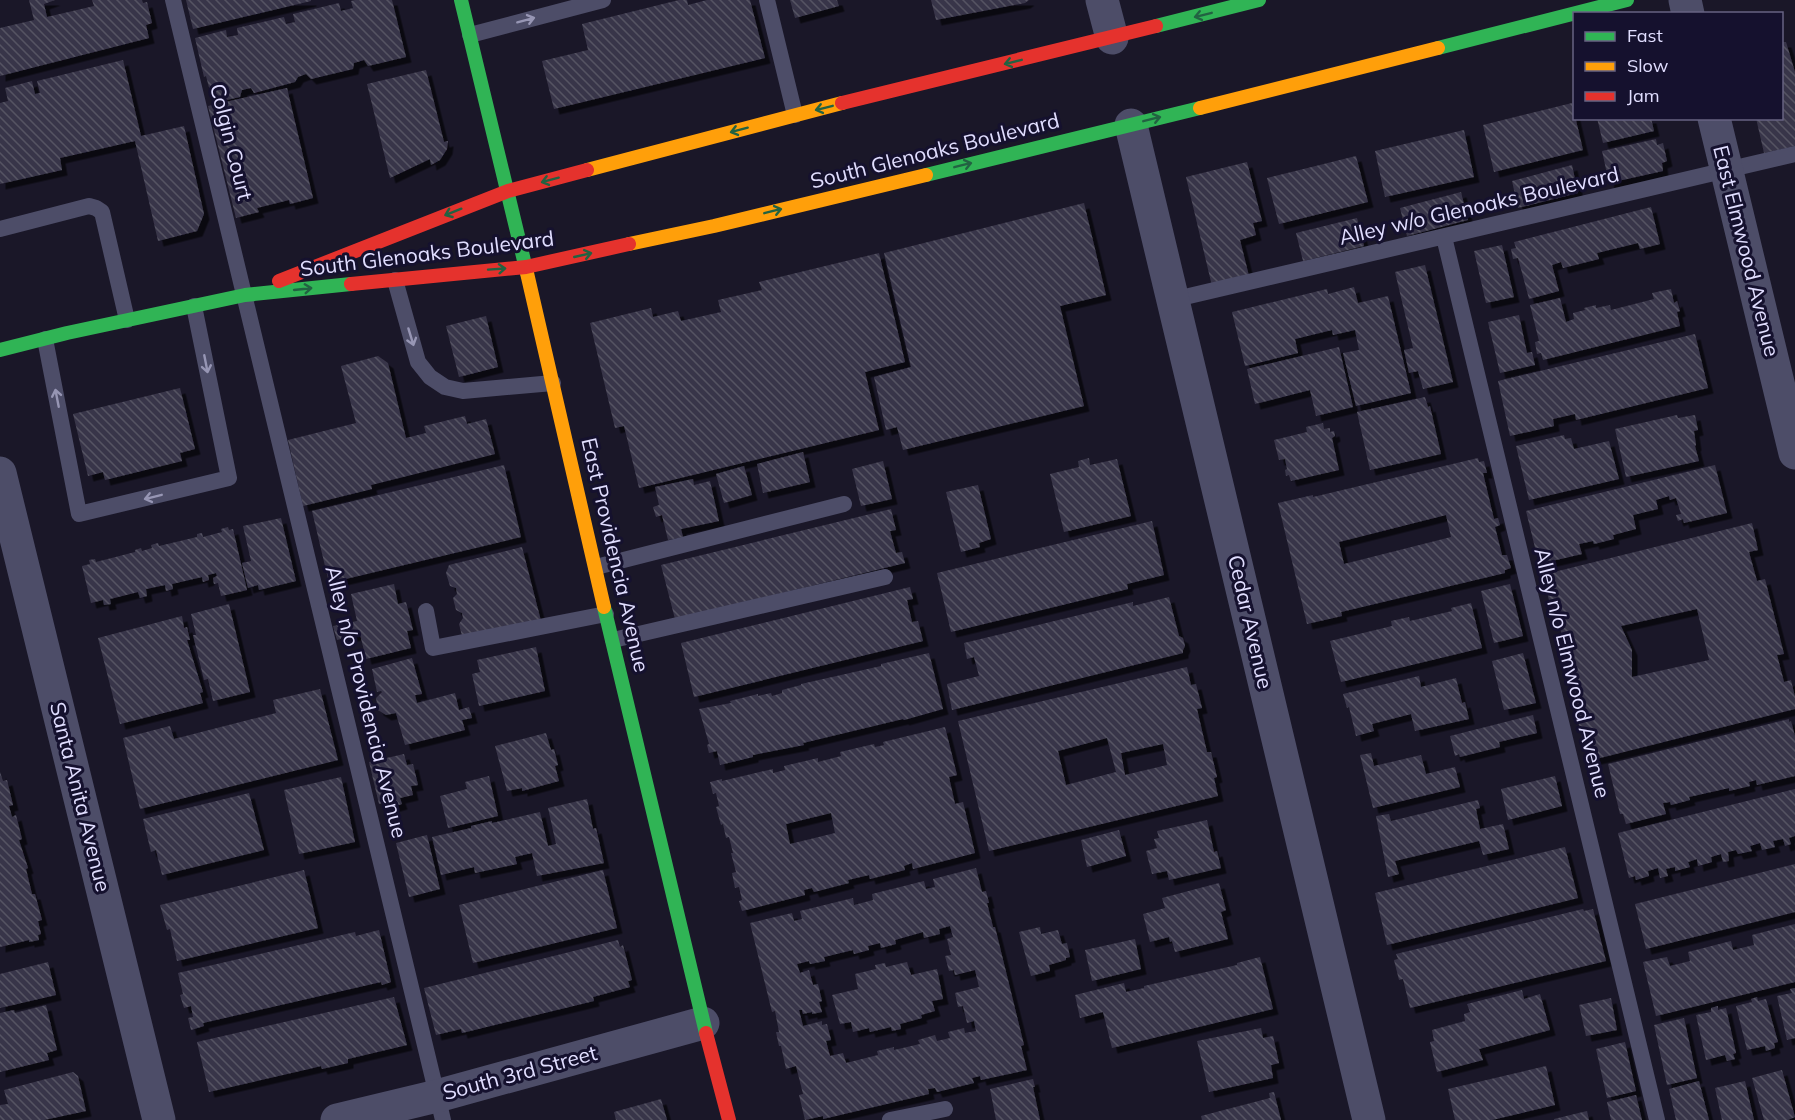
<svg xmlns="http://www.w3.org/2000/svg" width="1795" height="1120" viewBox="0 0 1795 1120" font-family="Mulish,sans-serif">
<defs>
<pattern id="building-back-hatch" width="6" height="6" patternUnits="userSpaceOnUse" patternTransform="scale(1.5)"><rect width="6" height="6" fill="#393649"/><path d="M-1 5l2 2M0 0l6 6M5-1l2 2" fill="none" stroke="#555364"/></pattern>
<filter id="shadow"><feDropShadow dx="5.5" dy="5.5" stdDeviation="0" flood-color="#0009"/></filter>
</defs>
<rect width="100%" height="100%" fill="#1a1728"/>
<path fill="url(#building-back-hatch)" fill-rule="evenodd" filter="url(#shadow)" d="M29,0H55L44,4L47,17L94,6L92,0H142L143,3L147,2L152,23L146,25L149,38L0,76V28L34,20Z
M186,0H311V1L193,29Z
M355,0H392L406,57L368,66L364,60L354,63L353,69L311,79L306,74L298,77L295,82L254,93L251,88L242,90L240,97L213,103L206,76L204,77L195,38L226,30L227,37L238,35L237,28L284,17L286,24L295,22L293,14L339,3L341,11L353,8L351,1Z
M679,0H687L688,5L707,0H750L765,58L554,109L542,61L588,50L582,24Z
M790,0H837L839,6L795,18Z
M931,0H1029L1025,3L936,20Z
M1782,42H1786L1795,72V146L1764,153L1756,118H1782Z
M123,60L141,136L184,126L204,214L197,231L158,241L135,141L60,158L62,170L0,184V103L8,101L5,88L32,81L35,94L40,93L37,81Z
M426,70L444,142L448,141L447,149L440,160L431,165L430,159L390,178L367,84Z
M287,88L313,198L290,204L289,200L257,208L259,212L236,218L208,106Z
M1572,103L1583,150L1494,172L1483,125Z
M1597,118H1651L1654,131L1603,143Z
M1464,130L1474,177L1385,197L1375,151Z
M1656,139L1657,145L1663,143L1667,161L1662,163L1663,171L1609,183L1602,151Z
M1356,156L1368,202L1279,224L1267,178Z
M1247,162L1262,221L1253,223L1256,235L1240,240L1249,276L1212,286L1186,177Z
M1572,165L1578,193L1518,208L1512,181Z
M1461,192L1468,220L1407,236L1400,208Z
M1084,203L1106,295L1060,306L1084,406L903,450L897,427L886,430L874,377L911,367L884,253Z
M1651,207L1660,244L1640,249L1638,243L1597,253L1599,259L1563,268L1561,262L1552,265L1559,291L1529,299L1518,258L1513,259L1511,249L1516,248L1514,242Z
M1357,218L1364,246L1303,261L1296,233Z
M1502,245L1514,297L1486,303L1474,251Z
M879,253L905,362L865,372L879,430L639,488L624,426L615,428L590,323L651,308L653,317L678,311L681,321L721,312L718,300L762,290L759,282Z
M1425,265L1453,382L1423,389L1418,371L1409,373L1404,350L1413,348L1395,272Z
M1354,287L1358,303L1388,296L1411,393L1356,406L1343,353L1359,350L1355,330L1333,335L1332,330L1295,339L1298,353L1245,366L1232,312L1327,289L1328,294Z
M1671,289L1674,303L1677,301L1680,311L1677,312L1680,326L1543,360L1541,353L1537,354L1535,342L1539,341L1530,305L1560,298L1566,322L1574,319L1573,313L1585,310L1584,308L1596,305V308L1610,305L1611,310L1654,299L1652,293Z
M1519,315L1527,353L1532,352L1535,365L1500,373L1488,322Z
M486,316L498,367L459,377L446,326Z
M1695,334L1708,388L1576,420L1575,414L1553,419L1554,426L1510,436L1498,381Z
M1339,347L1353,407L1316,416L1310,390L1255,404L1247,369Z
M378,356L388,363L406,438L426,433L424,426L465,416L467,424L486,419L495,454L371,485L372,489L303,506L288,440L356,423L341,366Z
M180,388L195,449L180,453L182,461L105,480L103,472L88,476L73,414Z
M1425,397L1428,407L1430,406L1441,454L1370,470L1357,412Z
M1677,415L1678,418L1695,415L1698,430L1694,431L1696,445L1695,446L1699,461L1626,477L1615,429Z
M1323,423L1324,429L1330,428V432L1334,431L1335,436L1332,438L1339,470L1291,481L1289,475L1286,476L1285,470L1287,469L1285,459L1279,460L1274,440L1307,432L1306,427Z
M1564,435L1565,439L1571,438L1574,449L1609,441L1619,479L1529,500L1516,446Z
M803,452L810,482L763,493L757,464Z
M1089,458L1090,465L1117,459L1131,516L1064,532L1050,474L1079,467L1078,461Z
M1478,458L1479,462L1484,461L1487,473H1483L1494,519L1498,518L1500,525L1495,527L1502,555H1507L1511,568L1505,570V573L1341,612L1342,616L1307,624L1278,503L1313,495V497ZM1446,515L1451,537L1344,564L1339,542Z
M883,461L892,499L861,506L852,469Z
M504,465L521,537L329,583L312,511Z
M1715,465L1727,513L1684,523L1683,519L1678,521L1676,515L1681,514L1676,498L1670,500L1669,496L1656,500L1658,509L1633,515L1636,529L1613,535L1614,539L1594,544L1593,541L1579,544L1582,554L1539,564L1526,511Z
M744,466L752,495L724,503L716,474Z
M693,479L694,485L710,481L719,521L681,529L683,537L668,540L662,515L656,517L653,507L659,505L655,487Z
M978,485L991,539L979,543L980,547L961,552L946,492Z
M891,509L896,530L890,531L896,553L902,552L905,563L675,619L661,565Z
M281,518L296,581L259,590L258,585L248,588L242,563L251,561L243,526Z
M1152,521L1164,575L1127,584L1128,589L951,632L937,573Z
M1752,523L1758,550L1749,552L1757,581L1765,579L1784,654L1777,655L1784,682L1791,680L1795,697V709L1588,761L1576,714H1580L1574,689H1572L1561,645L1564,644L1557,616L1553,617L1546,588L1549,587L1546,574ZM1697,609L1709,660L1632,677V650L1621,626Z
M228,527L229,530L233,529L247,590L221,596L218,583L214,584L213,578L217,576L216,573L208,575L209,580L203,582L202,577L172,584L173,589L166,591L165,585L146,589L147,596L140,598L138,592L110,599L111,604L104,605L103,600L91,603L82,566L90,564L89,560L95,559L96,562L135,552V550L141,548L142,551L152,548L151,545L158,543L159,546L197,537V534L202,533L203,537L222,532L221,529Z
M522,547L541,621L462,636L459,624L463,618L462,613L456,610L453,598L457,594L456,588L450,586L446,573L449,565Z
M394,584L398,604L406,602L413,630L407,631L411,648L366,659L360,634L337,640L333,626L357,621L351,594Z
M1510,584L1523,636L1494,643L1481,591Z
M910,587L913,599L907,600L912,622L918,621L923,641L694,697L681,643Z
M1169,597L1179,636L1183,638L1185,646L1183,650V653L952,710L947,684L979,676L974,657L967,659L964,643L1133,602V606Z
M1471,603L1482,648L1341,682L1330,641L1392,626L1391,621L1409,617L1410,621L1452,611L1451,608Z
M229,604L250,692L213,701L208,679L204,680L193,635H196L191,614Z
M182,616L184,628L187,627L190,640H187L203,692L200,693L203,703L120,724L98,638Z
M536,647L545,691L479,706L472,674L480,672L477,660Z
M929,653L943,709L904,720L903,719L803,743L804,745L753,755V757L720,765L717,751L709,753L707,745L709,744L699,709L731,703L730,701L758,694V696L771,693L772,696L782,693V690L801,685V684L881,666V664Z
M1523,653L1536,703L1504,710L1492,661Z
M412,658L422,694L415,695L417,703L455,693L459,710L469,707L472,718L462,720L465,730L405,745L396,713L386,715L378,710L376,698L382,692L381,691L377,692L372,669Z
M1187,667L1191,685L1196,684L1202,708L1197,709L1207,752H1211L1217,777L1214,778L1218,796L989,851L958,721ZM1107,738L1116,772L1066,785L1058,751ZM1163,744L1167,765L1125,775L1121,753Z
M1419,676L1421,687L1456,678L1462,703L1465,702L1469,719L1415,731L1411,714L1372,724L1374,731L1356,736L1349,707L1347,708L1343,694Z
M320,689L338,760L140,809L123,738L170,726L174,739L276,713L273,700Z
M1533,715L1537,733L1499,742L1500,747L1460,757L1459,754L1455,756L1450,736Z
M1789,719V722L1791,721L1795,736V776L1757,785L1756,780L1749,782L1750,786L1729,791V788L1689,797L1690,800L1671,805L1670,802L1663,803L1666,814L1626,824L1623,814H1620L1608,764Z
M945,727L957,775L949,777L955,804L963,802L975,853L913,869L912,863L904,866L905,870L870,879L869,875L848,880L849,883L814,892L812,888L804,890L805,895L742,911L739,901L742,900L739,887L735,888L732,873L736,872L731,853H733L729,837L726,838L723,824L721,825L716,807L719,806L716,793L713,794L710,782L722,779V781L773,769V773L785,770L784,766L818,758V762L841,756L840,752L874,744L875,747L884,745L883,742ZM831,813L835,833L790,844L786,824Z
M546,733L551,750L554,749L558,765L555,766L559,781L522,791V788L507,791L495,746Z
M1371,753L1374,766L1421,755L1426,774L1455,767L1460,787L1373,808L1360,755Z
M404,754L407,765L413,764L418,785L411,786L413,795L400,798L402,804L388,808L386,802L379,804L369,762Z
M0,772L3,781L7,780L13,805L9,806L12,817L16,815L22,839L19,840L28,868L26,869L32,894H35L42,920L38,921L41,934L38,935L39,940L29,942V940L0,947Z
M489,776L498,816L448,828L440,796L467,789L465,782Z
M1555,776L1562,806L1508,820L1501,789Z
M341,777L355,842L299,854L284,790Z
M1795,789V836L1789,838L1791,844L1785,846L1783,839L1773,841L1775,847L1762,850L1760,843L1750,846L1752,851L1738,854L1736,850L1728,852L1729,861L1723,862L1721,854L1711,857L1712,862L1698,866L1697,859L1688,862L1690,867L1675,871V867L1666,869L1668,876L1660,878L1658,868L1648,871L1649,876L1636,880L1635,876L1629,878L1618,833Z
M249,793L264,850L162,875L156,850L151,852L143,819Z
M587,799L593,829L596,828L604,863L537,876L532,853L515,857L517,864L475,873L474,867L441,875L432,837L471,828V826L492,821V823L540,812L548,846L556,844L548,808Z
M1478,800L1480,808L1476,809L1480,829L1503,824L1509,849L1483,855L1479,841L1395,861L1399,874L1388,877L1376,816L1389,814L1391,821Z
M1207,820L1214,852L1217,851L1221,868L1169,880L1167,871L1152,874L1146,851L1157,848L1154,839L1159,838L1157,831Z
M1119,830L1126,856L1087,867L1081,840Z
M427,835L440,889L409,897L396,843Z
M1565,847L1578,898L1387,945L1375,893Z
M1795,864V912L1646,949L1635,904Z
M976,868L982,892L986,891L989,903H987L993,927H995L1024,1045L1021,1046L1027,1070L981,1080L980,1076L972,1078L974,1083L937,1092L935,1088L928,1089L929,1094L823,1119V1116L805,1120L799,1095L803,1094L796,1066L786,1069L781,1046H779L776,1032H779L775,1011L772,1012L750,923L792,913L794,921L802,919L800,911L853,898L854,905L873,900L872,894L924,881L926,889L935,887L933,879ZM950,926L953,937L947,939L951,955L945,956L949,971L954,970L955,975L975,970L979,987L955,993L958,1007L963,1006L967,1023L974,1021L976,1031L965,1033L964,1028L948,1032L950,1038L937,1041L935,1035L918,1040L920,1044L894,1050V1047L877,1051L878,1055L846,1063L843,1053L830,1056L826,1041L831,1040L827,1024L822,1025V1021L803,1026L799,1010H802L803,1014L812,1012V1014L822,1012L819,1002L822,1001L818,984L813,985L809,970L800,973L797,964L809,961L810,964L825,961L824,957L853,950L854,954L869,950L868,946L880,943L881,948L896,944L895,940L923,932L924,938L940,934L939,929Z
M304,870L318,928L177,961L170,929L167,930L160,905Z
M603,870L617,928L473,963L459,905Z
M1219,883L1226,910L1221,912L1228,939L1175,952L1172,941L1170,942L1169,937L1150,942L1143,914L1165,908L1162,898Z
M1583,909L1584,911L1593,909L1606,961L1410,1008L1403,979L1399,980L1394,960L1398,959L1396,954Z
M1795,924V982L1656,1016L1643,962L1667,957L1670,966L1690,961L1688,952L1731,941L1733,950L1754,945L1752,935Z
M1040,927L1041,934L1058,930L1062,944L1067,943L1070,957L1066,958V960L1049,965L1050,971L1031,976L1019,932Z
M379,930L391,982L382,985L381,982L203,1023L204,1026L191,1030L188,1018L193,1017L191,1006L184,1008L180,995L183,994L178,973L355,932L356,936Z
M1135,939L1141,969L1092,981L1085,950Z
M618,940L620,947L623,945L632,980L628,981L630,987L593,997L594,1001L462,1033L461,1029L436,1035L424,988Z
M1260,957L1273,1009L1112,1048L1103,1012L1080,1018L1075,995L1124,983L1126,992L1144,988V986L1237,965V963Z
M48,962L56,995L0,1008V974Z
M907,962L911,975L937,969L943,999L932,1001L935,1011L921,1015L922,1018L900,1024L901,1029L892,1031L891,1027L870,1032L869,1028L853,1032L851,1022L840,1024L832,995L858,989L855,974L876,969L875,965L885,963L886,967Z
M1795,988V1038L1787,1040L1777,996L1792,993L1790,989Z
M1522,990L1524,999L1540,994L1550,1030L1479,1049L1483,1060L1437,1072L1430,1042L1434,1041L1432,1030L1465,1021L1464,1014L1470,1012L1467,1004Z
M394,997L407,1045L348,1059V1063L322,1069L321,1066L313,1068L209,1092L197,1042Z
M1757,997L1758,1001L1766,999L1778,1042L1774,1043L1775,1048L1766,1051L1765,1046L1747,1050L1736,1006L1752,1002L1751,999Z
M1611,998L1617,1030L1586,1036L1579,1005Z
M46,1005L57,1050L47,1053L49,1060L0,1072V1013L14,1010L15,1013Z
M1718,1006V1010L1726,1008L1736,1053L1733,1054L1735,1059L1727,1061L1725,1055L1706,1060L1696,1015L1711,1012V1008Z
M1684,1018L1697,1078L1667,1085L1654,1025Z
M1261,1028L1263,1038L1273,1036L1279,1063L1271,1065L1273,1078L1209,1092L1197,1041Z
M1625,1042L1636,1091L1607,1098L1596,1049Z
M1546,1066L1555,1105L1492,1120H1455L1448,1089Z
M1782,1070L1795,1117L1788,1120H1764L1752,1078Z
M73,1072L78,1076L86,1111L44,1120H0V1105L8,1104L4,1090Z
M1033,1079L1035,1087H1033L1040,1120H996L990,1089Z
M1699,1081L1709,1120H1676L1669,1089Z
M1745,1081L1754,1120H1722L1715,1088Z
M1274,1092L1281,1120H1202L1201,1116L1270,1098L1269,1093Z
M1636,1095L1642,1120H1611L1607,1102Z
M661,1099L667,1120H616L614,1112Z
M1587,1111L1589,1120H1554V1119Z"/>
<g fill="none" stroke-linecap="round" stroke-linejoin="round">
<path stroke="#4d4d68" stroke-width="16" d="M173,0L443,1120
M767,0L795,115
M470,35L603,0
M0,229L89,206L96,208L102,212L127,320
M1444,237L1657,1120
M395,280L418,362L430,377L445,387L463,391L553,383
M1172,300L1795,154
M45,339L79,514L229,478L194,306
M596,567L844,504
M426,611L433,648L606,614
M613,640L885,577
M890,1120L945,1109"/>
<path stroke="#4d4d68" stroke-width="33" d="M1102,0L1112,38
M1685,0L1688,14
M1714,118L1795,453
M1131,125L1369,1120
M0,473L159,1120
M337,1120L437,1096L703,1023"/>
<path stroke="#30b455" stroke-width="14" d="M461,0L527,273
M1156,26L1259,0
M1438,48L1627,0
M926,175L1200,108
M0,350L67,333L245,295L351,284
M604,607L706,1033"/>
<path stroke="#ff9f0a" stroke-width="14" d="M1200,108L1438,48
M587,170L842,103
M629,244L714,226L926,175
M527,273L604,607"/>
<path stroke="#e5322d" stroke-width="14" d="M842,103L1156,26
M279,281L508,191L587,170
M351,284L526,267L629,244
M706,1033L729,1120"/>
</g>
<defs><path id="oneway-shaft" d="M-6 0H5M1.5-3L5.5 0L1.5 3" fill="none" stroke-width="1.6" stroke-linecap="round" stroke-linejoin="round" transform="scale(1.5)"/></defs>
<g stroke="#226242">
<use href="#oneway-shaft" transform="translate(1203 15) rotate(166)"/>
<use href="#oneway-shaft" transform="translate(1013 62) rotate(166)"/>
<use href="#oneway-shaft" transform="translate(824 108) rotate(166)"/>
<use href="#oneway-shaft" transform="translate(1152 119) rotate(-14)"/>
<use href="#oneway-shaft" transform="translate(739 130) rotate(165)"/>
<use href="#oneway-shaft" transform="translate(963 165) rotate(-14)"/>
<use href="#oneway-shaft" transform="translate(550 180) rotate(165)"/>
<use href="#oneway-shaft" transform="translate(773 211) rotate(-14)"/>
<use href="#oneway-shaft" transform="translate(453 212) rotate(158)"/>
<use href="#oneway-shaft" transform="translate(583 255) rotate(-13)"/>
<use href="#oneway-shaft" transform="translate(497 269) rotate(-4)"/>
<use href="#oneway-shaft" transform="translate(303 289) rotate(-6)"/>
</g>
<g stroke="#9796b4">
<use href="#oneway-shaft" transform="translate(526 20) rotate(-15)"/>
<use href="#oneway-shaft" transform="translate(411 337) rotate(73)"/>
<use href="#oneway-shaft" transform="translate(206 364) rotate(79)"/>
<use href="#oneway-shaft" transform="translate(57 398) rotate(-101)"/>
<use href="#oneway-shaft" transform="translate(153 497) rotate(166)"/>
</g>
<g text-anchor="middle" stroke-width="6" stroke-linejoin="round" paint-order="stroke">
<g font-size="21" fill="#e1deff" stroke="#15112e">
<text transform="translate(231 142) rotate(76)" y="7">Colgin Court</text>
<text transform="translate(935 151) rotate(-14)" y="7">South Glenoaks Boulevard</text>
<text transform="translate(1479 206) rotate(-13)" y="7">Alley w/o Glenoaks Boulevard</text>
<text transform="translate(1746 251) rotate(76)" y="7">East Elmwood Avenue</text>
<text transform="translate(427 254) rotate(-7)" y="7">South Glenoaks Boulevard</text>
<text transform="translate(615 555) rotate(77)" y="7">East Providencia Avenue</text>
<text transform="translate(1250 622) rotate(77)" y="7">Cedar Avenue</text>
<text transform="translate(1572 673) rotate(76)" y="7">Alley n/o Elmwood Avenue</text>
<text transform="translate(366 702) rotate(76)" y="7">Alley n/o Providencia Avenue</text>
<text transform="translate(80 797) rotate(76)" y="7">Santa Anita Avenue</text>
<text transform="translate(520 1073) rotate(-15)" y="7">South 3rd Street</text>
</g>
</g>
<rect x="1573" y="12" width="210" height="108" fill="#15112e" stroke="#676382" stroke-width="1.5"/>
<rect x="1585" y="32" width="30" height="9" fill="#30b455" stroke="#676382" stroke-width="1.5"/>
<text x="1627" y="42" font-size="18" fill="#e1deff">Fast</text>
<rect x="1585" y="62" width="30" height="9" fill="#ff9f0a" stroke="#676382" stroke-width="1.5"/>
<text x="1627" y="72" font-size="18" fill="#e1deff">Slow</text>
<rect x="1585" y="92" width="30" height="9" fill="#e5322d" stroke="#676382" stroke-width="1.5"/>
<text x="1627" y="102" font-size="18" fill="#e1deff">Jam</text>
</svg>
